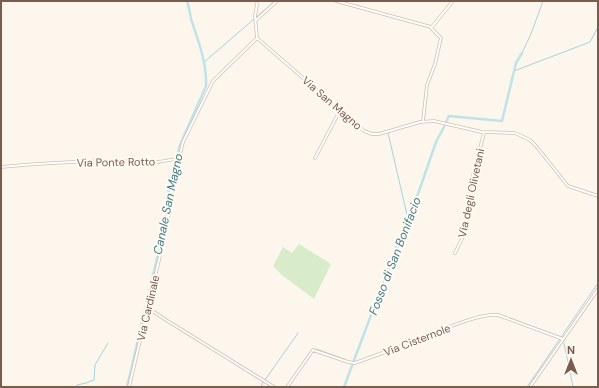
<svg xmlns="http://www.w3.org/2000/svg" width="599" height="388" viewBox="0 0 599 388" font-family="'DM Sans',sans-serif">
<rect width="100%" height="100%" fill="#fdf6ec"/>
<path fill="#d8ecc9" d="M299,244L331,264L314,299L283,276L273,266L283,247L292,253Z"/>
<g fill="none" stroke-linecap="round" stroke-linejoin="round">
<path stroke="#a5d3da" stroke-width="1" d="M522,53L531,34L543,1
M203,63L275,1
M514,71L590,42L598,27
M388,133L408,219
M564,343L573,387
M305,360L312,350L316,349L344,359
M265,380L298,333
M76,387L77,385L86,383L94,380L95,365L108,343
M261,387L263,382
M527,387L598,283"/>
<path stroke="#bfe3e8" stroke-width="2.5" d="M446,122L449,116L502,121L516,63L522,53
M127,387L166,220L169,186L175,175L176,161L180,145L206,86C207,63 198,40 191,19C190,13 189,7 187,1
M344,387L406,222C412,214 412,202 418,194L436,142L445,125"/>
<defs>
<path id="street" d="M256,1L257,5L255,16L257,38L364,131L372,134H379L420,122L434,121L482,132L515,133L530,140L536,146L568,186L598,196
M336,1L431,27
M256,20L277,1
M423,121L427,85L435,64L441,38L431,28L453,1
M315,158L337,116L341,111
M1,167C51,162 102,160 151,162C160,163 169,159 179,159L183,142L213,81L257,38
M455,253L462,239L470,202V187L484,133
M148,308L166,320L208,346L274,387
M129,387L159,260L169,214L171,191L178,172L179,159
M287,387L313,350L348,362L355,363L434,334C446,327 484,313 498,315L563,339
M530,387L598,289"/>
</defs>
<use href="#street" stroke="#d1beb0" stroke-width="3.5"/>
<use href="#street" stroke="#fff" stroke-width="2"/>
</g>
<g text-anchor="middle" stroke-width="4" stroke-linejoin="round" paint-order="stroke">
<g font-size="11" fill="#7a5c4d" stroke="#fffaf3">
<text transform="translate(332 103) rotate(41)" y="4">Via San Magno</text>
<text transform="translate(116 162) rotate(-1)" y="4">Via Ponte Rotto</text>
<text transform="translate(471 193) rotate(-78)" y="4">Via degli Olivetani</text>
<text transform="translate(148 308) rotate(-77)" y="4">Via Cardinale</text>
<text transform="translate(417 340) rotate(-21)" y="4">Via Cisternole</text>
</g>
<g font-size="12" font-style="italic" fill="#437c86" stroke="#fffaf3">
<text transform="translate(168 204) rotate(-78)" y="4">Canale San Magno</text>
<text transform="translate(395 256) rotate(-69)" y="4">Fosso di San Bonifacio</text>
</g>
</g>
<rect width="599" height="388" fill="none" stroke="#7a5c4d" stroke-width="4"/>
<g transform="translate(571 360)" stroke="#fffaf3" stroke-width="3" paint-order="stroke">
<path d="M0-3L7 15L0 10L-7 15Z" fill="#7a5c4d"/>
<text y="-6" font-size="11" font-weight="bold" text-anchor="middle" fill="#7a5c4d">N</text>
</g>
</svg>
